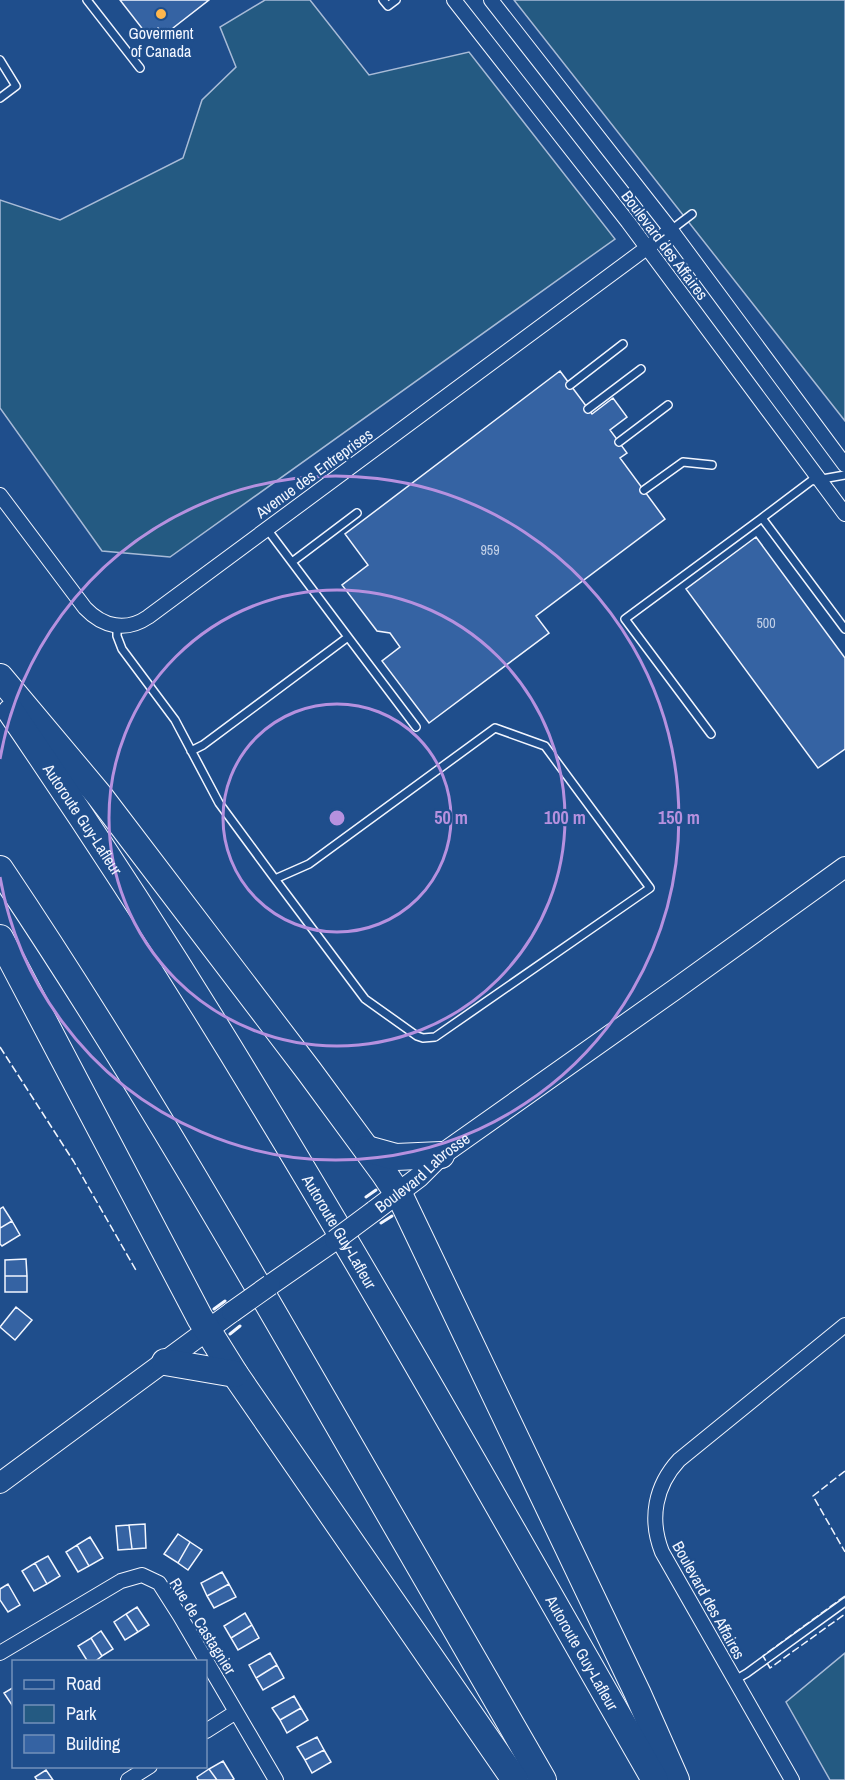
<svg xmlns="http://www.w3.org/2000/svg" width="845" height="1780" viewBox="0 0 845 1780" font-family="'Archivo Narrow',sans-serif">
<rect width="100%" height="100%" fill="#1f4e8c"/>
<path fill="#245a82" stroke="#a8bbd7" stroke-width="1.5" d="M265,0H310L369,75L469,52L615,239L170,557L102,551L0,408V200L60,220L183,158L202,100L236,67L220,27Z
M514,0H845V421Z
M845,1653V1780H830L786,1702Z"/>
<path fill="#3563a3" stroke="#f2f6ff" stroke-width="1.5" d="M120,0H209L164,35L158,28L148,36Z
M560,371L592,414L613,398L627,417L610,430L627,453L620,458L665,519L536,616L549,633L429,723L382,661L400,647L390,633L377,631L342,585L368,565L345,534Z
M756,537L845,658V749L818,768L686,589Z
M3,1207L12,1221L0,1228V1209Z
M12,1221L20,1235L2,1246L0,1244V1228Z
M26,1259L27,1276H5V1260Z
M5,1276H27V1292H5Z
M16,1307L32,1320L15,1340L0,1327Z
M145,1524L146,1548L132,1549L129,1525Z
M129,1525L132,1549L118,1550L116,1526Z
M178,1534L190,1542L178,1563L164,1554Z
M90,1537L103,1558L89,1566L77,1545Z
M190,1542L202,1550L188,1570L178,1563Z
M77,1545L89,1566L78,1572L66,1552Z
M48,1556L60,1576L47,1584L35,1563Z
M35,1563L47,1584L34,1591L22,1571Z
M222,1572L229,1584L207,1596L201,1583Z
M8,1584L20,1605L8,1612L0,1600V1589Z
M229,1584L236,1597L214,1608L207,1596Z
M137,1607L149,1625L138,1632L126,1614Z
M245,1613L252,1625L231,1638L224,1626Z
M126,1614L138,1632L125,1640L114,1622Z
M252,1625L259,1638L238,1650L231,1638Z
M101,1631L113,1649L102,1656L91,1638Z
M91,1638L102,1656L94,1662H88L78,1646Z
M270,1653L277,1665L256,1678L249,1665Z
M277,1665L284,1678L263,1690L256,1678Z
M14,1687V1708L4,1693Z
M294,1696L301,1708L280,1720L272,1708Z
M301,1708L308,1720L287,1733L280,1720Z
M317,1737L324,1750L305,1760L297,1747Z
M324,1750L331,1762L312,1773L305,1760Z
M223,1761L234,1779L232,1780H217L209,1769Z
M209,1769L217,1780H198L197,1777Z
M46,1770L53,1780H37L35,1777Z"/>
<g fill="none" stroke-linecap="round" stroke-linejoin="round">
<defs>
<path id="lane" d="M87,0L140,68
M383,0L388,6L396,0
M0,60L16,86L0,98
M671,230L692,214
M570,385L623,344
M588,409L641,369
M619,442L668,405
M845,475L811,481L762,518L845,629
M644,490L683,462L712,465
M292,562L357,513
M117,626V636L122,649L175,720L219,803L275,879L309,864L495,728L545,746L650,888L435,1037L423,1038L417,1036L365,999L275,879
M348,637L416,727
M711,734L625,619L762,518
M191,751L203,745L348,637L267,529
M735,1680L747,1673L845,1602"/>
<path id="street" d="M454,0L628,222L845,514
M491,0L671,230L845,465
M0,495L85,608C103,627 126,632 148,617L671,230
M0,1653L121,1581L142,1575L159,1583L180,1616L276,1780
M206,1731L236,1712
M128,1780L150,1766
M792,1780L662,1552C649,1519 655,1486 679,1460L845,1325"/>
<g id="secondary">
<path id="s1" d="M374,1211L419,1177L441,1155L677,988L845,867"/>
<path d="M270,1285L335,1240"/>
<path d="M0,1483L232,1312"/>
</g>
<g id="highway">
<path d="M0,677L99,795L309,1071L384,1173L402,1200L637,1692L676,1780"/>
<path id="s2" d="M11,712C97,838 180,966 259,1097C396,1322 524,1552 655,1780"/>
<path d="M0,869C115,1040 219,1218 322,1397C396,1524 469,1652 543,1780"/>
<path d="M0,938L200,1318L235,1374L515,1780"/>
<path d="M367,1149L396,1157L441,1155"/>
<path d="M165,1362L235,1374"/>
</g>
</defs>
<use href="#lane" stroke="#f2f6ff" stroke-width="10"/>
<use href="#street" stroke="#f2f6ff" stroke-width="16"/>
<use href="#secondary" stroke="#f2f6ff" stroke-width="22"/>
<use href="#highway" stroke="#f2f6ff" stroke-width="28"/>
<use href="#lane" stroke="#1f4e8c" stroke-width="7"/>
<use href="#street" stroke="#1f4e8c" stroke-width="14"/>
<use href="#secondary" stroke="#1f4e8c" stroke-width="20"/>
<use href="#highway" stroke="#1f4e8c" stroke-width="26"/>
<defs>
<path id="secondary-bridge" d="M335,1240L374,1211
M232,1312L270,1285"/>
</defs>
<use href="#secondary-bridge" stroke="#f2f6ff" stroke-width="22" stroke-linecap="butt"/>
<use href="#secondary-bridge" stroke="#1f4e8c" stroke-width="20"/>
<path stroke="#f2f6ff" stroke-width="1.5" stroke-dasharray="8 3" stroke-linecap="butt" d="M0,1047L74,1162L137,1272
M845,1471L813,1496L845,1552
M845,1596L763,1656L770,1668L845,1614"/>
<path stroke="#f2f6ff" stroke-width="3" d="M366,1197L376,1190
M381,1223L392,1216
M214,1309L225,1301
M230,1334L240,1326"/>
</g>
<g fill="none" stroke="#b691df" stroke-width="3">
<circle cx="337" cy="818" r="114"/>
<circle cx="337" cy="818" r="228"/>
<path d="M0 759A342 342 0 1 1 0 877"/>
</g>
<circle fill="#ffb74d" stroke="#1f4e8c" stroke-width="2" cx="161" cy="14" r="6"/>
<g text-anchor="middle" stroke-width="4.5" stroke-linejoin="round" paint-order="stroke">
<g font-size="14" fill="#c3d1e8">
<text x="490" y="555">959</text>
<text x="766" y="628">500</text>
</g>
<g font-size="16" fill="#f2f6ff" stroke="#1f4e8c">
<text x="161" y="39">Goverment<tspan x="161" dy="18">of Canada</tspan></text>
</g>
<g font-size="16" fill="#f2f6ff" stroke="#1f4e8c">
<text transform="translate(665 245) rotate(53)" y="6">Boulevard des Affaires</text>
<text transform="translate(314 473) rotate(-36)" y="6">Avenue des Entreprises</text>
<text dy="6" stroke="none"><textPath href="#s2" startOffset="129">Autoroute Guy-Lafleur</textPath></text>
<text dy="6" stroke="none"><textPath href="#s1" startOffset="62">Boulevard Labrosse</textPath></text>
<text dy="6" stroke="none"><textPath href="#s2" startOffset="615">Autoroute Guy-Lafleur</textPath></text>
<text transform="translate(709 1600) rotate(61)" y="6">Boulevard des Affaires</text>
<text transform="translate(203 1626) rotate(58)" y="6">Rue de Castagnier</text>
<text dy="6" stroke="none"><textPath href="#s2" startOffset="1101">Autoroute Guy-Lafleur</textPath></text>
</g>
</g>
<circle cx="337" cy="818" r="9" fill="#b691df" stroke="#1f4e8c" stroke-width="3"/>
<g font-size="18" text-anchor="middle" font-weight="bold" fill="#b691df" stroke="#1f4e8c" stroke-width="4.5" stroke-linejoin="round" paint-order="stroke">
<text x="451" y="824">50 m</text>
<text x="565" y="824">100 m</text>
<text x="679" y="824">150 m</text>
</g>
<rect x="12" y="1660" width="195" height="108" fill="#1f4e8c" stroke="#7391ba" stroke-width="1.5"/>
<rect x="24" y="1680" width="30" height="9" fill="#1f4e8c" stroke="#7391ba" stroke-width="1.5"/>
<text x="66" y="1690" font-size="18" fill="#f2f6ff">Road</text>
<rect x="24" y="1705" width="30" height="18" fill="#245a82" stroke="#7391ba" stroke-width="1.5"/>
<text x="66" y="1720" font-size="18" fill="#f2f6ff">Park</text>
<rect x="24" y="1735" width="30" height="18" fill="#3563a3" stroke="#7391ba" stroke-width="1.5"/>
<text x="66" y="1750" font-size="18" fill="#f2f6ff">Building</text>
</svg>
